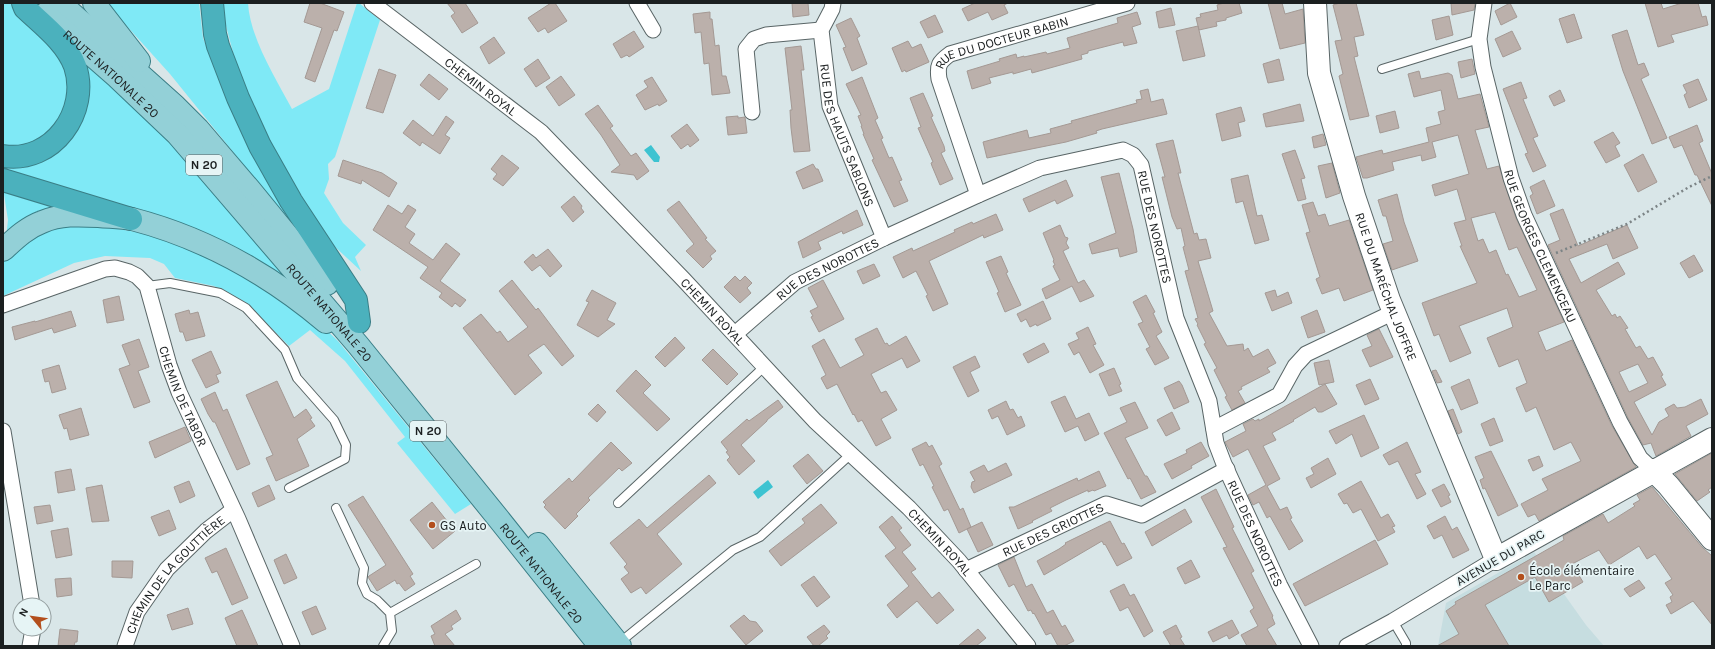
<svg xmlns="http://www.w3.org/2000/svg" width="1715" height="649" viewBox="0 0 1715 649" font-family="Karla,sans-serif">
<rect width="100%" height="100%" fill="#d9e6e8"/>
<path fill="#c6dde0" d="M1534,552L1586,625L1604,646H1438L1446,603Z"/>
<path fill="#7fe9f6" d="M3,3H10L23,14L64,62L70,87L68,108L53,130L29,145L3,146Z
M106,3H199L203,38L232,110L301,230L298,232L170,74Z
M223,3H248C250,38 276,79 292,109L329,89L357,3H359L380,20L335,157L328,164L329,179L324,193L343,223L366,245L355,257L361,271L333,245L279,164L256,116L235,60L225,22Z
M78,51L172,145L211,190L260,240L317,304L277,276L3,175V160L67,137Z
M3,188L68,207L6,238L8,220Z
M89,224L160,236L202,249L317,321L338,341L471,504L455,514L397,443L405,437L345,361L310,330L289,346L245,302L214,286L175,278L164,264L150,258L105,256L74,263L3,296V260L42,228Z"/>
<path fill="#3dc3d1" d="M651,145L660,157L659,162H654L644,150Z
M768,480L773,487L758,499L753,492Z"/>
<path fill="#bbb0ab" stroke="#a49994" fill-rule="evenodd" d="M310,3H320L344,12L337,31L334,30L315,82L305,78L322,28L304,22Z
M447,3H465L478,23L462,33L451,16L455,13Z
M551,3H555L567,21L548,33L545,28L538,32L528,18Z
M792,3H808L809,15L793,17Z
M975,3H1008L1004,5L1008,13L992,20L988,12L968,21L962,9Z
M1224,3H1239L1242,13L1226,18V20L1216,22L1217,26L1199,30L1196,18L1201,17L1200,14L1218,10L1217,5Z
M1268,3H1282L1285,14L1303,9L1305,43L1280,49Z
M1340,3H1356L1364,35L1354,37L1358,56L1354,57L1369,116L1350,120L1339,76L1343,74L1335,41L1342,40L1333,5Z
M1451,3H1475L1474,10L1452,15Z
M1510,3L1517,17L1501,25L1495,11Z
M1645,3H1661L1663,9L1682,3H1698L1702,17L1706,16L1708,25L1671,35L1674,42L1658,47Z
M1171,8L1175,25L1159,28L1156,12Z
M710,12V19H712L715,46L719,45L722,76H726L730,93L712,95L709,63L704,64L701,32L695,33L693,14Z
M1137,12L1141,24L1132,27L1137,43L1124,46L1123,42L1088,51V53L1081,55L1082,59L1032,73L1031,69L1013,74V72L989,78L991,83L972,89L967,71L1000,61L999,59L1016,54L1017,58L1024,56V57L1046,52L1047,54L1070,48L1067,38L1118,23L1117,18Z
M1574,14L1582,38L1567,43L1559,19Z
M935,15L943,32L928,38L920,22Z
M1449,16L1453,35L1436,40L1432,20Z
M851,18L860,36L857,38L867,64L852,71L843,48L846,47L836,25Z
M1198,26L1205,56L1183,61L1176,31Z
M1627,30L1638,65L1644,63L1649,75L1641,79L1667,138L1652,144L1623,71L1612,35Z
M634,31L644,47L629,57L627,55L621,58L613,44Z
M1512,31L1521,49L1503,57L1495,39Z
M494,37L505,53L489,64L480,47Z
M908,41L912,48L921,44L929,62L906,72L905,70L902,72L892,48Z
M801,46L804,70H801L810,151L794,152L791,128L790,110H792L785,48Z
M538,59L550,78L536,87L524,69Z
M1279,59L1284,80L1268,83L1263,64Z
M1472,59L1475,74L1461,78L1458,62Z
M379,69L396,75L383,113L366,108Z
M1419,71L1421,79L1448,73L1452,75L1458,99L1480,94L1489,127L1475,130L1487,169L1499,166L1516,218L1564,322L1538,332L1546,351L1572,340L1612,426L1636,467L1539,521L1535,514L1528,517L1521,504L1548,490L1542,479L1581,461L1571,442L1554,450L1536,407L1526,412L1516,388L1527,383L1518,359L1499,367L1487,338L1513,327L1507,308L1459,326L1471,353L1450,362L1439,334L1434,336L1422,303L1477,283L1460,246H1462L1454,223L1466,220L1457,189L1435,196L1432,185L1469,174L1458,135L1432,142L1436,157L1422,161L1421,155L1392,162L1394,170L1367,178H1363L1356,157L1382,150L1383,154L1429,142L1426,128L1441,124L1438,112L1445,110L1441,90L1414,97L1408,74ZM1495,212L1509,250L1517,247L1537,290L1519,297L1508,274L1506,275L1496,250L1489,253L1483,239L1478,241L1471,218Z
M429,74L448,89L439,100L420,85Z
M561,76L575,95L559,106L546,87Z
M652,77L667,101L659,106L658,104L645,110L636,95L648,87L644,81Z
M862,77L878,118L875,120L883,138L881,139L889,158L892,157L902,180L899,181L908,201L894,207L872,160L874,159L863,134H864L861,126H862L858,116L861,115L846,84Z
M1698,79L1707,100L1689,108L1684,95L1687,93L1683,85Z
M1521,82L1527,98L1523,99L1538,136L1533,138L1546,166L1533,172L1525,154L1528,153L1503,89Z
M1148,89L1151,102L1163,99L1167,114L1102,129L1096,131L1097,133L1066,142L987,158L983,142L1027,130L1029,138L1051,133L1050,129L1072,123L1071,121L1137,103L1136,100L1142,99L1140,91Z
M1560,90L1565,101L1554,106L1549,96Z
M923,93L933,116L931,117L944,146L945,151L941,153L953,179L940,185L932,166L931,163L933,162L918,128L921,127L910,98Z
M1300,104L1304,121L1266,127L1263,114Z
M598,105L613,126L610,128L631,156L636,153L649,171L637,180L634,175L611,172L620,165L601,135L585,114Z
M1241,107L1245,121L1238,123L1241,136L1222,141L1216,114Z
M1395,111L1399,128L1380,133L1376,116Z
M446,116L454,122L445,135L450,138L440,154L422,142L420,146L403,133L413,120L433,136Z
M738,116V118L745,117L747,133L728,135L726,117Z
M687,124L699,140L690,147L688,144L681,149L671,136Z
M1697,125L1703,141L1699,143L1712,174V206L1697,175H1695L1682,145L1674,148L1669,137Z
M1613,132L1620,143L1615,146L1620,156L1606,163L1594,142Z
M1323,134L1326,145L1314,148L1312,137Z
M1173,140L1181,173H1178L1194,234L1197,233L1199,240L1206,239L1211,258L1198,261L1213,311L1209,313L1227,346L1243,344L1244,351L1248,348L1253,357L1268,349L1276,363L1267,368L1270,372L1241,387L1242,389L1238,391L1245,403L1232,410L1225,397L1227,396L1214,370L1217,368L1204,344L1206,343L1197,325L1198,324L1195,319L1198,318L1185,271L1189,270L1183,247L1185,246L1181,228L1177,229L1172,217L1162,177H1165L1156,144Z
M1295,150L1305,178L1301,179L1306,199L1298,201L1282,154Z
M1643,154L1657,182L1638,192L1624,165Z
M502,155L519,168L503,186L493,179L497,174L491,169Z
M343,160L382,173L397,183L389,197L362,180L361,184L338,176Z
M1332,163L1340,193L1326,198L1318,166Z
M813,164L816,169H818L823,181L803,189L796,172Z
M1119,173L1133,229L1137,252L1120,257L1118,248L1092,254L1089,244L1116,233L1101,177Z
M1248,175L1257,216L1262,215L1269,240L1255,244L1243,201L1236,203L1231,179Z
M1066,180L1073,196L1057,204L1055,200L1029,212L1023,199Z
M1544,180L1555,206L1537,214L1530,196L1533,194L1530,187Z
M1397,194L1404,222L1418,261L1392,270L1383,244L1393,241L1386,216H1383L1378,200Z
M574,196L582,206L581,208L584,212L573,222L561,207Z
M679,201L707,238L705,239L716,251L710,256L712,259L703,268L686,251L694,244L667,210Z
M1313,202L1318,216L1325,214L1329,226L1349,220L1373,290L1344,301L1339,288L1322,294L1316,279L1320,277L1306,233L1310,232L1302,205Z
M388,205L402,214L408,205L416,210L405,227L415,234L409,243L433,260L446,243L460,254L440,281L466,300L460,307L455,303L452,307L439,297L442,293L420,278L428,267L373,230Z
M1563,209L1578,246L1627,225L1638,248L1613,259L1607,244L1569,259L1581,283L1618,262L1625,274L1596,290L1612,316L1615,314L1617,318L1620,316L1628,328L1625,329L1636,348L1640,346L1648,359L1653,357L1663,375L1661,376L1666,385L1634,402L1652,435L1659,422L1669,416L1665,409L1674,404L1677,408L1685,407L1701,399L1708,414L1686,426L1691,436L1656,456L1651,443L1643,445L1628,418L1548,245L1560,240L1550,214ZM1638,364L1648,383L1629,392L1619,372Z
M857,210L863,225L843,234L842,231L818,242L821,249L803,258L798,242Z
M996,214L1003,230L984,238L983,235L929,261L948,304L933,311L926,296L928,295L916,271L903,278L893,257L912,248L913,251L955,232L954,230L972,222L973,224Z
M1060,225L1065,237L1068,238L1066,243L1069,248L1063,251L1078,283L1084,280L1094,296L1080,302L1072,286L1046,299L1042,289L1060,280L1053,266L1055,265L1053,261L1054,260L1043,233Z
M548,249L562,266L550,277L540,265L532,271L524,262L533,254L536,258Z
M1694,255L1703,271L1689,278L1680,263Z
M1001,256L1008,272L1006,273L1021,305L1005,312L997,293L999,292L986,262Z
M874,264L880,276L863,284L857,271Z
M735,276L740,281L745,276L752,283L747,288L751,293L740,303L724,287Z
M512,280L536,310L538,308L574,356L562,366L544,344L528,355L542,373L515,395L463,328L481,314L497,333L500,331L508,342L528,327L499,291Z
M823,280L844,319L819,332L811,317L813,316L810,311L818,307L808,288Z
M592,290L616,303L607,320L615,324L598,337L577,325L589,302L586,301Z
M1275,290L1277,297L1288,292L1292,303L1272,311L1265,293Z
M1146,295L1155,312L1153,313L1162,332L1156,336L1169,358L1155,365L1146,349L1150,347L1138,324L1143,322L1133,302Z
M119,296L124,320L107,323L103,300Z
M1043,301L1051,319L1037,326L1036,324L1030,327L1026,319L1021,322L1017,314Z
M189,310L190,314L198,312L205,336L186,341L183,332H180L175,314Z
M1317,310L1325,332L1308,338L1301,317Z
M71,311L76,326L54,333L52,328L15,340L12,327L35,321V322Z
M1088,327L1096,344L1093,345L1104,365L1090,373L1079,352L1074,355L1068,344L1079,339L1076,333Z
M877,328L885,344L887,343L889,346L906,336L920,361L907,368L902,358L871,374L881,393L886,391L897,410L881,419L891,438L876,446L862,420L858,422L854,414L853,415L837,384L827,389L821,378L826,375L812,346L824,339L840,368L864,355L855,339Z
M1379,329L1393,357L1370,367L1362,350L1372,346L1367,335Z
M675,337L685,348L665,367L655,357Z
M139,339L149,367L138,371L150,402L134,408L119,369L130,365L122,345Z
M1044,343L1049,352L1028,363L1023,354Z
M713,349L738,374L727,385L702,360Z
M211,351L221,373L216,375L219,382L206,388L192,360Z
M975,356L980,367L970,372L979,391L968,397L953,367Z
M1329,360L1334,382L1319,385L1314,363Z
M59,365L66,389L52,393L49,381L45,382L42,370Z
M1114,368L1121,384L1119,385L1122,391L1109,396L1099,374Z
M636,370L651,385L643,393L670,419L657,431L616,391Z
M1436,370L1442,382L1437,383L1432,371Z
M1370,379L1379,399L1365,405L1356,385Z
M1469,379L1478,403L1461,410L1451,387Z
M277,381L294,418L306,409L312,418L310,419L315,426L297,439L309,466L276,481L266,458L273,455L246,395Z
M1179,381L1182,385L1189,402L1174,409L1164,388Z
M1325,384L1337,404L1322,412H1318L1315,407L1293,420L1294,421L1272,433L1276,440L1263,446L1280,479L1267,486L1280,510L1287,507L1292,518L1290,519L1303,541L1289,550L1270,516L1267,518L1259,502L1253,505L1248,495L1266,485L1248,449L1233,457L1225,442L1246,431L1243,424L1253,419L1255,421L1259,419V421Z
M215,392L223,411L227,409L250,464L237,470L215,422H213L208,414L201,399Z
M1065,396L1076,419L1089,413L1099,434L1085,441L1078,426L1065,432L1051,402Z
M778,400L783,407L767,420V421L741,445L755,461L739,475L727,460L730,457L726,452L728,451L721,442L747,419L749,421Z
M1006,401L1010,410L1013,409L1018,418L1021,416L1025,426L1007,435L998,416L992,419L988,410Z
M1135,402L1148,428L1125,438L1145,476H1147L1156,492L1141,499L1130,478L1128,479L1104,433L1127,422L1120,408Z
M598,404L606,412L597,422L588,414Z
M81,408L89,435L70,440L67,428L64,429L59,415Z
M1453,409L1462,432L1458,434L1448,411Z
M1172,412L1180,429L1166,436L1157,420Z
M1364,415L1379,448L1361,457L1352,434L1336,444L1329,431Z
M1494,418L1503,441L1490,446L1481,424Z
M185,427L191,441L155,458L149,442Z
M611,442L632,463L622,471L619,468L588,498L590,500L576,514L578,516L565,529L544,507L546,505L543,502L569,478L572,482Z
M926,442L929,447L932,445L942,464L939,466L960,510L963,508L971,527L959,533L948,509L944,511L932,487L934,486L923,464L920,466L912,449Z
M1201,442L1209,456L1191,466L1192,468L1172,479L1164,464L1187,453L1186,450Z
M1407,442L1421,472L1415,474L1426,494L1417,499L1398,461L1389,465L1383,455Z
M1491,451L1518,506L1498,516L1485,488L1483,489L1480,480L1484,478L1475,457Z
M1712,453V487L1708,490L1710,492L1697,501L1675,474Z
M808,454L823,471L807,484L793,466Z
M1539,456L1543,466L1533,471L1528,460Z
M1328,458L1336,474L1311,488L1306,478L1314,474L1311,468Z
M1006,463L1012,475L974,493L971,487L972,482L975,481L970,472L984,465L988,472Z
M71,469L75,490L58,493L55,472Z
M1099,471L1106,486L1094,491L1093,490L1088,492V490L1066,500L1050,508L1052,511L1032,521L1033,522L1018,529L1009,507H1014L1077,478L1078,481Z
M709,475L716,483L657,534L682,564L646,594L641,587L631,593L621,579L629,573L624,567L627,564L610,543L639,519L647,528Z
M189,481L195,496L180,503L174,487Z
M1361,481L1381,518L1388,514L1395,526L1392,527L1395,532L1378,541L1361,509L1353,513L1347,503L1344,504L1338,494Z
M1444,484L1450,495L1448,496L1451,502L1441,507L1432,490Z
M102,485L109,521L92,522L86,488Z
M269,485L275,499L258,507L252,493Z
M1652,487L1702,547L1712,556V625L1693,601L1671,614L1666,605L1672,602L1670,597L1673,595L1665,583L1672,579L1655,554L1647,559L1639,546L1609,565L1599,550L1572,564L1583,582L1549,602L1535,577L1485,605L1509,646H1437L1459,634L1446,611L1456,604L1455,602L1564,540L1563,536L1603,514L1608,523L1635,506L1633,504L1640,500L1637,495Z
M1216,489L1234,527L1232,528L1254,571L1251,573L1273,616L1272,617L1275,624L1267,629L1277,646H1247L1241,635L1258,626L1250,611L1254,608L1223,548L1227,547L1201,497Z
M363,496L413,574L410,576L415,584L405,591L399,583L397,584L395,580L377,591L368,577L369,576L386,565L348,505Z
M432,502L455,531L433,549L410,520Z
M821,504L837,523L781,566L769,551L805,523L802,519Z
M50,505L53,521L37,524L34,507Z
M1185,509L1192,522L1152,546L1145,532Z
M169,510L176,529L159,536L151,517Z
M892,516L902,528L899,530L911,545L902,552L916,569L911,572L932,598L939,592L954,610L937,624L917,601L897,618L887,605L909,586L885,556L896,548L879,527Z
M1445,516L1452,530L1457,527L1469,550L1453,558L1442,535L1434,539L1427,526Z
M1110,521L1122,544L1124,543L1132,558L1117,566L1105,544L1104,545L1102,541L1044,575L1037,561L1059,549L1066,544L1065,543Z
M982,522L993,545L978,552L967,529Z
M68,528L72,555L56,558L51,531Z
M1375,540L1388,564L1305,606L1293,584Z
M226,548L248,598L232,605L217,571L212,573L205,558Z
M286,554L297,578L284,584L274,560Z
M1014,557L1026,587L1032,584L1047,613L1053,610L1062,627L1065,625L1074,641L1064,646H1058L1051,633L1046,635L1034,613L1033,614L1031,610L1028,611L1014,584L1009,587L998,565Z
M1191,560L1200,577L1185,584L1177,568Z
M112,561H133L132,578L112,577Z
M814,576L830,597L817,607L801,585Z
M71,578L72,595L57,597L55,579Z
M1639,580L1645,588L1630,597L1624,589Z
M1124,584L1130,596L1134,594L1153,631L1144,637L1128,607L1120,611L1110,591Z
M316,606L326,629L312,635L302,612Z
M188,608L193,624L172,630L167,615Z
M242,610L247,621L258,646H237L225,618Z
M456,610L461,619L451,626L453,629L445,634L455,646H435L431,636L435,634L431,626Z
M744,615L750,621L756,622L763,631L746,645L730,626Z
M1232,620L1239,633L1229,639L1227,635L1213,642L1208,632Z
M824,625L830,632L826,636L828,638L818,646H814L807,637Z
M1176,625L1182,637L1180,638L1185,646H1171L1163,632Z
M60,629L78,631L77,642H75L74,646H58Z
M978,629L986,638L976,646H958Z"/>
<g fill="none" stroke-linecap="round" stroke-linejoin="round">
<defs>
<path id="lane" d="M1382,69L1479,39
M147,286L170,283L220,293L246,308L285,350L297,378L334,420L346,445L345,459L289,488
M618,503L764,367
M336,508L364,568L362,583L367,594L377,600L390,613L476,564
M1393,621L1406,643V646
M619,643L733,550L760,537L851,454
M383,646L392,631L390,613"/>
<g id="street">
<path id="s1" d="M372,3L541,132L684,280L815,421L909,508L959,561L1028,646"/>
<path d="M637,3L653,30"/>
<path id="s2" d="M833,3L832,9L821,30L830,106L884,238"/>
<path id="s3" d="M1484,3L1479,39L1483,67L1511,178L1524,215L1620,422L1640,458L1653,470"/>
<path d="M752,112L746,49L754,39L766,35L821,30"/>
<path id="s4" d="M978,195L939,79C937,65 939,62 950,54L1127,3"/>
<path id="s5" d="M3,305L105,269L115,268L129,272L137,276L147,286L169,365L179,392L238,519L292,646"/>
<path id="s6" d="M735,334L795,282L884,238L978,195L1040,168L1123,150L1133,155L1141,165L1176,318L1209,401L1216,443L1224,464L1280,586L1311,646"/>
<path d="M1214,429L1279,395L1295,366L1306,354L1394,312"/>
<path d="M3,431L32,605"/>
<path id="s7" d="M966,570L1106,504L1142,515L1227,469"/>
<path d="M30,646L33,629"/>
<path id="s8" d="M125,646L137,612L167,569L206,531L233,510"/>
<path d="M1347,646L1393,621L1496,559"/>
</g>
<g id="secondary">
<path id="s9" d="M1315,3L1319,73L1354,196L1389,300L1496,559L1712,439"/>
<path d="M1653,470L1668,485L1712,539"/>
</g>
<g id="primary">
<path d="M60,3L175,106L198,129L251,191L327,284"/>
<path d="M94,3L139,61"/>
<path id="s10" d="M45,14L117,77L177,134L358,345L498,518L600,646"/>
<path d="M3,250C15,239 26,228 42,222C60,214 79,215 99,216C109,217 121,217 132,219C205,238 269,274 326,322"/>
<path d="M538,544L620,646"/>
</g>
<path id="highway" d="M212,3L215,34L218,46L238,98L260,146L291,201L356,300L359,322
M3,156C53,164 90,111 75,66C66,42 43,25 25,8L23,3
M3,180L131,219"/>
</defs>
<use href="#lane" stroke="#596566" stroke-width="10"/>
<use href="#street" stroke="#596566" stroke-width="17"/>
<use href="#secondary" stroke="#596566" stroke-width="24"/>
<use href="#primary" stroke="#3a7e86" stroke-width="24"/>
<use href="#highway" stroke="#3a7e86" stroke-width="24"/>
<path stroke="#7c8486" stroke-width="2.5" stroke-dasharray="2 3" stroke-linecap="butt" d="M1556,253L1627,224L1689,187L1712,176"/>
<use href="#lane" stroke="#fff" stroke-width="8"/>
<use href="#street" stroke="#fff" stroke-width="15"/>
<use href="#secondary" stroke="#fff" stroke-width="22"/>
<use href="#primary" stroke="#93d0d7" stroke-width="22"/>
<use href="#highway" stroke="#4bb1bd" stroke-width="22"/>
</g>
<g fill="#b34f1d" stroke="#e6f4f5" stroke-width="1.5">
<circle cx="432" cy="525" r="4"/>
<circle cx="1521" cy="577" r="4"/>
</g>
<g text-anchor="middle" stroke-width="3.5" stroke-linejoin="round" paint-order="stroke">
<g fill="#e6f4f5" stroke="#585f60" stroke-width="1">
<rect x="186" y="155" width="36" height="20" rx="3"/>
<rect x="410" y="421" width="36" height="20" rx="3"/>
</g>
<g font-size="12" font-weight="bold" fill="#1b1f20">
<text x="204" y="169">N 20</text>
<text x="428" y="435">N 20</text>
</g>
<g font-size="13" fill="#1b1f20" stroke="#e6f4f5">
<text dy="5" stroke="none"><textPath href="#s4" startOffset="204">RUE DU DOCTEUR BABIN</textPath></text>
<text dy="5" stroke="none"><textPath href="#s10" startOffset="89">ROUTE NATIONALE 20</textPath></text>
<text dy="5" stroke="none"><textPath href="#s1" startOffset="137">CHEMIN ROYAL</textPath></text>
<text dy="5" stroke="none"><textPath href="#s2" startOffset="139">RUE DES HAUTS SABLONS</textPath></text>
<text dy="5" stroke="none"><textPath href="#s6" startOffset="522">RUE DES NOROTTES</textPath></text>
<text dy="5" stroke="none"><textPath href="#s3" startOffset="253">RUE GEORGES CLEMENCEAU</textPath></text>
<text dy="5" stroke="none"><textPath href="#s6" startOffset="114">RUE DES NOROTTES</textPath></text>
<text dy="5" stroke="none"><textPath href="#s9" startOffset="294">RUE DU MARÉCHAL JOFFRE</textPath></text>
<text dy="5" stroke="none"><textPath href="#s1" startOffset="461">CHEMIN ROYAL</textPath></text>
<text dy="5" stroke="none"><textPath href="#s10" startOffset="413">ROUTE NATIONALE 20</textPath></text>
<text dy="5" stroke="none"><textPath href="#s5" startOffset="272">CHEMIN DE TABOR</textPath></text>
<text dy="5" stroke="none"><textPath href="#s7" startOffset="96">RUE DES GRIOTTES</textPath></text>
<text dy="5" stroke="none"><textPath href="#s6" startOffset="846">RUE DES NOROTTES</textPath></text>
<text dy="5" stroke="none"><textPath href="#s1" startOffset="785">CHEMIN ROYAL</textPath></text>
<text transform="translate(1500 557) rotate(-30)" y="5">AVENUE DU PARC</text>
<text dy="5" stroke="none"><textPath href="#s10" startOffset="749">ROUTE NATIONALE 20</textPath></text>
<text dy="5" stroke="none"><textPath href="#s8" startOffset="89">CHEMIN DE LA GOUTTIÈRE</textPath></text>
</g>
<g font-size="13" fill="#1b1f20" stroke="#e6f4f5" text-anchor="start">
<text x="440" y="530">GS Auto</text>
<text x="1529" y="575">École élémentaire<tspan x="1529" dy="15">Le Parc</tspan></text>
</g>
</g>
<rect width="1715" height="649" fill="none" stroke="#1b1f20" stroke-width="8"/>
<g transform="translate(32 617) rotate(299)"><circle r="19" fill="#e6f4f5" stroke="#959fa0"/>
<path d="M0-3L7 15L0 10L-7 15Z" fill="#b34f1d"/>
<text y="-6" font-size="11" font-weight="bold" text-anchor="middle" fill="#1b1f20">N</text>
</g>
</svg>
